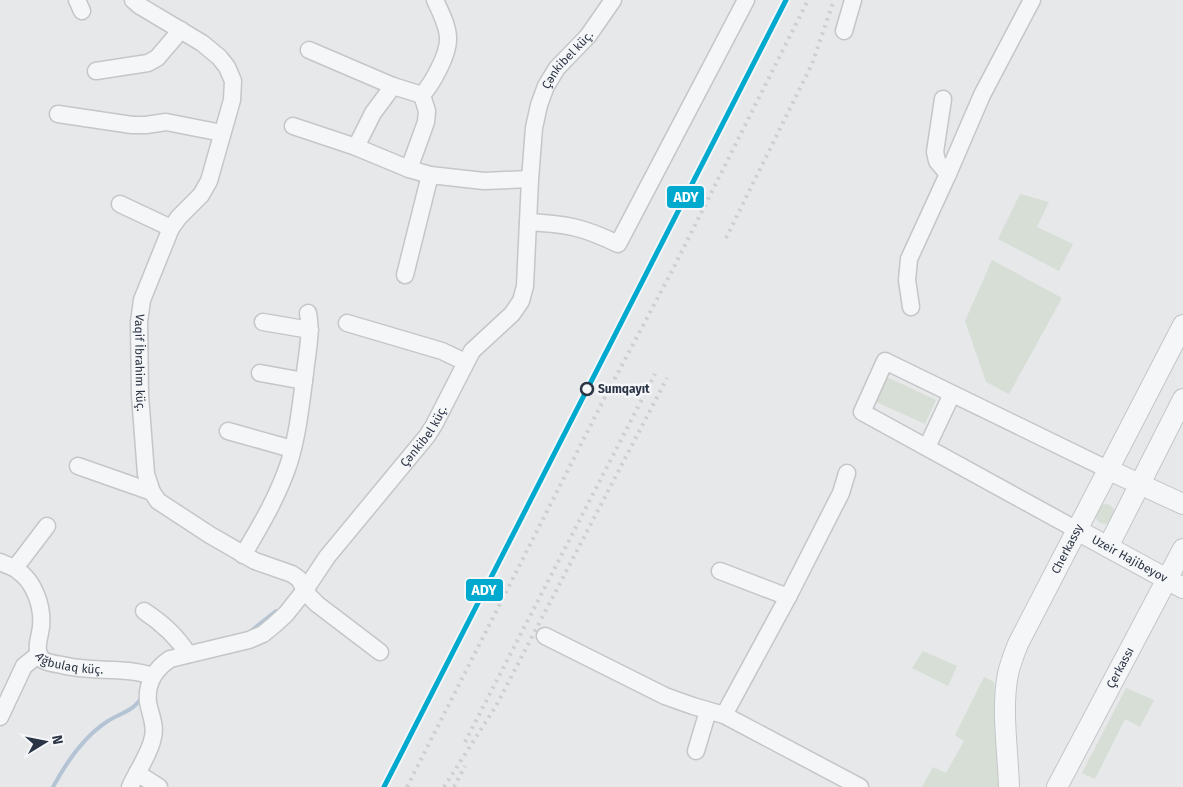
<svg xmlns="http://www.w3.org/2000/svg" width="1183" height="787" viewBox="0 0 1183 787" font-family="'Fira Sans',sans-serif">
<rect width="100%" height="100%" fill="#e6e8ea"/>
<path fill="#d6ded6" d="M1020,194L1049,202L1037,227L1073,244L1059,271L998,239Z
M992,260L1062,298L1009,394L986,382L965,321Z
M887,377L936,400L925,424L876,402Z
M1095 514a10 10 0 1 1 20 0a10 10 0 1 1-20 0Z
M923,651L957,666L948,686L912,668Z
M984,677L994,682L1001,787H922L933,767L946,773L964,741L955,735Z
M1126,688L1154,700L1140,727L1125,719L1095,779L1082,773Z"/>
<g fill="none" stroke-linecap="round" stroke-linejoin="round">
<path stroke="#b4c4d5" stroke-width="4" d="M251,631L276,611
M53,787C66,763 84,736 108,721C119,714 136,710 142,696"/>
<defs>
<g id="minor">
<path d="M77,0L82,11"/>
<path id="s1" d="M133,0L140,6L202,43L219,57L227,67L233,81L232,100L209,181L201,195L179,217L171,228L142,300L139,322L140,395L146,474L152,492L158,501L210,535L255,561L292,574L299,579L307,594L317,604L380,652"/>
<path d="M844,31L853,0"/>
<path d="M309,50L393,86L422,95C432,84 449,54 448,38C448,26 440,11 435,0"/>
<path d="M96,71L148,63L157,58L181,30"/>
<path d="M943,99L935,152L937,161L948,174"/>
<path d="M58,114L132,125H146L166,122L222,133"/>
<path d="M293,126L356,147L409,169L430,175L484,181L530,179"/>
<path d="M356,147L373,113L393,86"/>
<path d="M409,169L426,122L427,111L422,95"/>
<path d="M120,204L171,228"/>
<path d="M528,222C567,224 583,227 618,244L746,0"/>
<path d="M405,275L430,175"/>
<path d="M911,307L907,280L909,259L948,174L982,95L1032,0"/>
<path d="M263,322L310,330"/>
<path d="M347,323L442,351L465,362"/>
<path d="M260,373L304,381"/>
<path d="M228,431L292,449"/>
<path d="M927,447L952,394"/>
<path d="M78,466L152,492"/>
<path d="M1077,530L862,412L885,361L1109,470"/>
<path d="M243,555C261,525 278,496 289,463C298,434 301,403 305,373C307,353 312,333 308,313"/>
<path id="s2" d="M0,562C6,565 12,566 17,570C35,582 43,607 41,627C40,637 33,652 43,660C48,663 56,664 62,665C91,673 123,666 152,676"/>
<path d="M15,568L47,526"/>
<path d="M720,571L788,597"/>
<path d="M144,611C162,623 176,635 188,654"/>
<path d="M545,636L665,696L693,706L724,715L788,597L841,493L847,473"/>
<path d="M724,715L860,787"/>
<path d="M0,717L24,666L39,654"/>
<path d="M696,751L708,711"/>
<path d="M137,773L159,787"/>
<path id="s3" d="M130,787C137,771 150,754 153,737C156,725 150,714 148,702C146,684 155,669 170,659L249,640L263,634L274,625L286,614L305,590L327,557L427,436L434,425L472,351L512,314L521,301L525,286L530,179L534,128L539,105L546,86L557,68L588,36L613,0"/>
</g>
<g id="tertiary">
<path d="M1109,470L1183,504"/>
<path id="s4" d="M1077,530L1183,588"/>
<path d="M1108,547L1183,399"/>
<path id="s5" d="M1009,787C1008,751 1001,709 1008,674C1010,664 1014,654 1018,644L1183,325"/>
<path id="s6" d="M1057,787L1183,549"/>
</g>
</defs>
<use href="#minor" stroke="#c4c6c8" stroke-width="19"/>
<use href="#tertiary" stroke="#c4c6c8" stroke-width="22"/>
<use href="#minor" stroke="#f5f6f7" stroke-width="16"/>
<use href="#tertiary" stroke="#f5f6f7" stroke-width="20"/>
<path stroke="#cecfd2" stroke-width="4" stroke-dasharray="2.5 5" stroke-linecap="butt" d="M726,238L812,64L834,0
M465,742L655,374
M407,787L604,399L673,269L808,0
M444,787L496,706L667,378
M454,787L465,766"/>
<defs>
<path id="rail-1" d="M384,787L786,0"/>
</defs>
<use href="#rail-1" stroke="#f4f6f9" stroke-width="9"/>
<use href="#rail-1" stroke="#00a9ce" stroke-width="5"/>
</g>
<circle fill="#f4f6f9" stroke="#2b3445" stroke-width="2.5" cx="587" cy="389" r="6"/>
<g text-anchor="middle" stroke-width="5" stroke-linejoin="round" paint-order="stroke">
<g font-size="12" fill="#2b3445" stroke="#f4f6f9">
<text dy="4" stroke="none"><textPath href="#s3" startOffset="914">Çənkibel küç.</textPath></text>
<text dy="4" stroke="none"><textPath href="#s1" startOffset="436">Vaqif İbrahim küç.</textPath></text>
<text dy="4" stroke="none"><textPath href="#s3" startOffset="494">Çənkibel küç.</textPath></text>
<text dy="4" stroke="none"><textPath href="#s5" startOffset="252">Cherkassy</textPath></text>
<text dy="4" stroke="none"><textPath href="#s4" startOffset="60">Uzeir Hajibeyov</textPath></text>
<text dy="4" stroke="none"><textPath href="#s2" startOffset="145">Ağbulaq küç.</textPath></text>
<text dy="4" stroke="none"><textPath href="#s6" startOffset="135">Çerkassı</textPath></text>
</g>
<g font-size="12" font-weight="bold" fill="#2b3445" stroke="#f4f6f9" text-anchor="start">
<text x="598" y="393">Sumqayıt</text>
</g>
</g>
<g stroke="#f4f6f9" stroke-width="2">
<rect x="666" y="185" width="39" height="24" rx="5" fill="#00a9ce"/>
<rect x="465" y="578" width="39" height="24" rx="5" fill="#00a9ce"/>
</g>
<g font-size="14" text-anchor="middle" font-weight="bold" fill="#fff">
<text x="686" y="202">ADY</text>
<text x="484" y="595">ADY</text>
</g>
<g transform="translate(45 742) rotate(80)" stroke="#f4f6f9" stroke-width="4" paint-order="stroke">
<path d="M0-4L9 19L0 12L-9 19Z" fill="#2b3445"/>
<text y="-8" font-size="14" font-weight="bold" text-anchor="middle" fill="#2b3445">N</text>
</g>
</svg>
